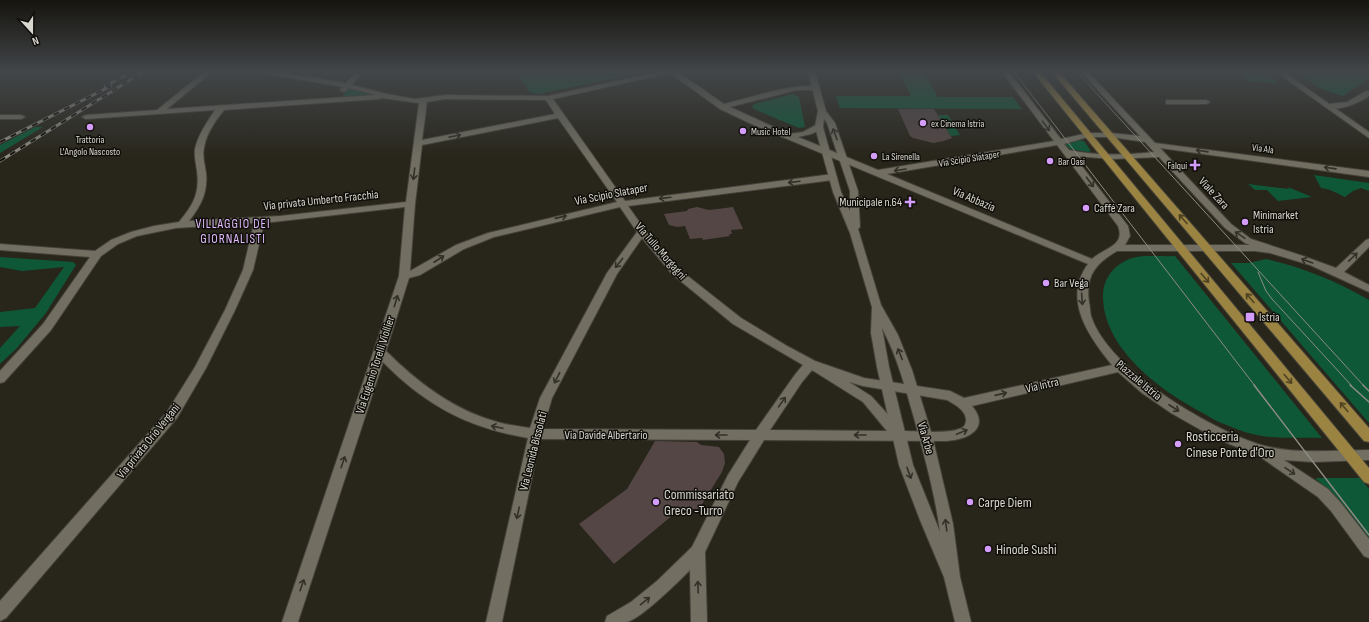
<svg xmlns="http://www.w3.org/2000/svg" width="1369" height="622" viewBox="0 0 1369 622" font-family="'Sofia Sans Condensed',sans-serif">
<rect width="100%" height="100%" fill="#28251a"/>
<path fill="#0e5838" d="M516,72H646L538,94L529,92Z
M899,72H924L938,97H1013L1022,109L840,108L836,96H911Z
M1237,72H1263L1277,83L1250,82Z
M1296,72H1369V78L1343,96L1321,89Z
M349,88L372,93L369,96L341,98Z
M793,94L799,97L805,127L799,128L754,109L752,107L754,104Z
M938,115H948L960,135L951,136Z
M35,127H43L0,153V145Z
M1078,140L1084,141L1091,151L1088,152L1070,149L1066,145V144Z
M1314,175L1369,183V191L1361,188L1353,191L1345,197C1336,193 1331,189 1321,188Z
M1248,184L1289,189L1288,187L1312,197L1278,201L1267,190H1255Z
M1174,256H1175L1322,438C1304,437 1279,439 1262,436C1249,434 1236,429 1224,424C1217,422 1210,417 1203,413C1161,391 1103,349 1103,296C1103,279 1113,266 1129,259C1142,254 1161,257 1174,256Z
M0,257L73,262L76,265L46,313L17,348L0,364V348L20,326L0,327V312L35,308L64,267L22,271L0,267Z
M1266,259C1302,267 1337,281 1369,300V423L1231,263H1249Z
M1315,478H1360L1369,489V541L1333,494Z"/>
<path fill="#544645" d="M898,109H934L952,138L944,141L933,143L913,138L910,136Z
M697,207L709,210L733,207L743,229L731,230L732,234H729L730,236L703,240L702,238L690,239L685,226L677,227L669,225L664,214L687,211L688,209Z
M655,441L697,442L701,445L719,447L724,454L725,463L722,472L699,509H680L614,564L579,524L627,489Z"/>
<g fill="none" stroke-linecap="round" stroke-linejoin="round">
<defs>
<path id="pedestrian" d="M1166,100H1206L1210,102L1206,104H1166Z"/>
<path id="minor" d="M204,72H212L167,109L375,95L349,88L344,92L340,90L343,87L267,74L264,72H280L346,83L356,72H363L352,85L387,94L415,99L445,95L548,96L657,72H678L724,104C741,100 808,79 820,88L819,90H797L730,107L789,134L803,132L816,125H822V129L811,134L798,137L878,170L1054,141L1002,72H1009L1061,139L1088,133H1111L1140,136L1081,72H1088L1155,143L1369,171V177L1160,148L1231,224L1251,239L1303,256L1336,268L1366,240L1369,239V247L1344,272L1369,285V292L1310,265L1270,253L1255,251H1117C1096,263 1085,276 1089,302C1090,306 1090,312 1091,316C1108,369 1207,427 1258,444C1293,455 1333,450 1369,450V460L1313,462L1284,460L1328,489L1341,503L1369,539V558L1364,556L1331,511L1318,497L1256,454L1229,444L1201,430L1171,413L1142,393L1118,372L972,406C991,429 967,440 946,441L764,440L738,482L705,552L707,622H691L690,570C678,582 642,618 627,622C621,622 612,622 605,622L607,616L631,602L657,581L692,547L728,475L750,440L540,439L502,622H486L528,438C468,428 425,405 383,362L298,622H282L399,276L405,207L264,223L253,270L235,310L206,368L177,418L6,618L0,621V601L167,412L195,367L225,310L243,270L254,223L176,228L137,236L118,244L101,256L51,330L4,382L0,383V371L43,324L90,257L0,250V244L95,251L111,240L131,232L154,226L179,222C193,205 200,194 197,171C196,164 194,156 195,149C198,135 207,122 215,110L86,119L82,117L86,115L157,110ZM670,73L720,109L756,126L1088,264C1062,299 1089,337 1112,365L964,398L950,391L864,378L815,361L787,346L741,318L680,270L645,230L628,206L833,180L837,177L833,174L625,201L553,99ZM382,98L419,103L406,202L280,216L189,221C201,206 208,192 206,173C205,165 202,156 204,148C206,134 215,121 224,110L379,99ZM445,99L546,100L555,114L422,140L427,102ZM558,118L617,202L488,233L456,245L410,271L415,204L422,145ZM1088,137H1111L1145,142L1154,152C1127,155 1097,156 1069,150L1064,144ZM1057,145L1118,226C1126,246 1104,248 1092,259L887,174ZM1074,156L1113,159L1159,157L1225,228L1245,243L1250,245H1125L1130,236L1128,226ZM620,207L637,232L607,273L540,398L530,428C518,426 506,425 494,421C452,409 416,381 386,351L409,278L420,275L464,249L494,237ZM642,238L672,274L733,324L803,365L794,376L756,430L543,429L552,398L617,274ZM812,370L863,402L887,431L770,430L802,382ZM849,382L863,386L947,400C954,404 966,410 966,420C966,424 964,428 959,429C947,434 918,431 903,431L871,396Z
M1366,91H1369V96C1359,103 1334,114 1324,106L1328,104L1347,102Z
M0,115H21L25,117L21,119H0Z"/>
<path id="tertiary" d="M808,72H815L826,111L835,123L858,191L860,227L858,229L881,305L898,335L912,370L932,435L953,524L960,577L971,622H955L944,577L920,520L899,465L877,367L871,333L872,307L850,233L833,192L815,127L818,111ZM824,119L827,123L850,191V211L841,192L823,127ZM882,328C897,356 905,387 914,418C924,455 935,493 940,532L913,465L889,367Z
M1276,72H1284L1369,132V138Z"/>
<path id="primary" d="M1033,72H1040L1369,468V484L1364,482Z
M1052,72H1059L1369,428V442L1364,441Z"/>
</defs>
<use href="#pedestrian" stroke="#45423a" stroke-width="2"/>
<use href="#minor" stroke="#45423a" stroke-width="2"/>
<use href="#tertiary" stroke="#45423a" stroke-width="2"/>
<use href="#primary" stroke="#45423a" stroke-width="2"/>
<use href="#pedestrian" fill="#726f62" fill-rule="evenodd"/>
<use href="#minor" fill="#726f62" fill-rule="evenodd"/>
<use href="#tertiary" fill="#726f62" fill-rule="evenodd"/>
<use href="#primary" fill="#9b8341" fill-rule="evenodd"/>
<path stroke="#8e8c83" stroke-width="1" d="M1014,72L1255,386
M1077,72L1364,386
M1258,272L1266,291L1272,299L1352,386"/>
<path stroke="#8e8c83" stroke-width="1.5" d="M1254,385L1369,535
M1350,385L1369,402
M1363,385L1369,391"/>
<defs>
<path id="rail" d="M105,86L132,72
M0,142L111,86
M0,161L143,72"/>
</defs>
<use href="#rail" stroke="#8e8c83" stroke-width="3"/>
<use href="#rail" stroke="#100e09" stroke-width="2" stroke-dasharray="6" stroke-linecap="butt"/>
</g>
<defs><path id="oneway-shaft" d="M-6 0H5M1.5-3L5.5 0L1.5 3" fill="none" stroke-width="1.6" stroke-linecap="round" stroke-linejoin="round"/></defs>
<g stroke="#323028">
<use href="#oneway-shaft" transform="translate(1046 126) rotate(53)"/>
<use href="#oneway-shaft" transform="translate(835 134) rotate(-110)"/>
<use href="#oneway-shaft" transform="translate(455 136) rotate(-11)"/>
<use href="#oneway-shaft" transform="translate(1202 151) rotate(-172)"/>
<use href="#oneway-shaft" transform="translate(1330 168) rotate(-172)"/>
<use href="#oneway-shaft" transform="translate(900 170) rotate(171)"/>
<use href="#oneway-shaft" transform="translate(414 174) rotate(97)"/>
<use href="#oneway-shaft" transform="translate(794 182) rotate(173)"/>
<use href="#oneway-shaft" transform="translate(1090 182) rotate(53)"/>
<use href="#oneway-shaft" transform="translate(665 198) rotate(173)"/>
<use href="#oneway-shaft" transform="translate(561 217) rotate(-13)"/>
<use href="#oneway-shaft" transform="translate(1240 235) rotate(-146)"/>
<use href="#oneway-shaft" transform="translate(1353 257) rotate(-44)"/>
<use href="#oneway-shaft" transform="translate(439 259) rotate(-33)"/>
<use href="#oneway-shaft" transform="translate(1307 261) rotate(-160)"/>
<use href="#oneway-shaft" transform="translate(619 263) rotate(128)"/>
<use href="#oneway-shaft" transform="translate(1082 299) rotate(86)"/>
<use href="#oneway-shaft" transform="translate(396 301) rotate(-73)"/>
<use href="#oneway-shaft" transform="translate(900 354) rotate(-112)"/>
<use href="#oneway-shaft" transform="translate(557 378) rotate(117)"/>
<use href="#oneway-shaft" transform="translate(1001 394) rotate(-13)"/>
<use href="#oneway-shaft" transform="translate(782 402) rotate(-55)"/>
<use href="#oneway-shaft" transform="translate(1174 408) rotate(33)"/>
<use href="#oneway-shaft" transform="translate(497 427) rotate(-168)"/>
<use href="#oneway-shaft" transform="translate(962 432) rotate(-22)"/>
<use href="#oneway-shaft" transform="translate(721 435) rotate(180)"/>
<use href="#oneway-shaft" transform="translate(860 435) rotate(180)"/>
<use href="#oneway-shaft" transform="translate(343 462) rotate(-71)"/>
<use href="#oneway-shaft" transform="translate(1290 471) rotate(34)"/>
<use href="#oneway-shaft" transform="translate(909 473) rotate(70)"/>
<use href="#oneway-shaft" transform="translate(518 513) rotate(102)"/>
<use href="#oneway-shaft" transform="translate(946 525) rotate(-98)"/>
<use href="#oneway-shaft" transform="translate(302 585) rotate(-71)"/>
<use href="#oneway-shaft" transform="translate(698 587) rotate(-92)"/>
<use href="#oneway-shaft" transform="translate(645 601) rotate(-39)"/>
</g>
<g stroke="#4f4322">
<use href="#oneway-shaft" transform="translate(1183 219) rotate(-131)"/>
<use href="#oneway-shaft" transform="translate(1205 278) rotate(50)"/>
<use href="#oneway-shaft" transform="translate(1250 298) rotate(-131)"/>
<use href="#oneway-shaft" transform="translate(1288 379) rotate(50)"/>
<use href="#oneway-shaft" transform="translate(1344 407) rotate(-130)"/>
</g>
<linearGradient id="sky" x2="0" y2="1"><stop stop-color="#16140e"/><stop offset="0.45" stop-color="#424649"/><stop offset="1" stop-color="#424649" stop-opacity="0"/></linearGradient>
<rect width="1369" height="159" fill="url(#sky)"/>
<g fill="#d49cfb" stroke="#100e09" stroke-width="1.5">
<circle cx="923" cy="123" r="4"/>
<circle cx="90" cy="127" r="4"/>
<circle cx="743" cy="131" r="4"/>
<circle cx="874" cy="156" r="4"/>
<circle cx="1050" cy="161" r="4"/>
<path d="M1193 159h4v4h4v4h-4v4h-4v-4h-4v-4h4z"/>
<path d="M908 196h4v4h4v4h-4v4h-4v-4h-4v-4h4z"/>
<circle cx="1086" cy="208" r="4"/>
<circle cx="1245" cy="222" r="4"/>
<circle cx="1046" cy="283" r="4"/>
<rect x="1245" y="312" width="10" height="10" rx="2"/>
<circle cx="1178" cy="444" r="4"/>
<circle cx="656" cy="502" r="4"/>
<circle cx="970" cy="502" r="4"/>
<circle cx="988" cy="549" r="4"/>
</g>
<g text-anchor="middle" stroke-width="3" stroke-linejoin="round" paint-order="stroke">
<g font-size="10" fill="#d8d6cf" stroke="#100e09" text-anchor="start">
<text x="931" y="127">ex Cinema Istria</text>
<text x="751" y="135">Music Hotel</text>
<text x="90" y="143" text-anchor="middle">Trattoria<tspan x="90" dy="12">L'Angolo Nascosto</tspan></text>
<text x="882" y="160">La Sirenella</text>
<text x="1058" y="165">Bar Oasi</text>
<text x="1187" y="169" text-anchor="end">Falqui</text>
</g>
<g font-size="10" fill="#d8d6cf" stroke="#100e09">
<text transform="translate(1263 148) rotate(8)" y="4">Via Ala</text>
<text transform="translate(969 158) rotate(-9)" y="4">Via Scipio Slataper</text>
</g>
<g font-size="12" fill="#d8d6cf" stroke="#100e09">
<text transform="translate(1214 193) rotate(47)" y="4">Viale Zara</text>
<text transform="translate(611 194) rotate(-11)" y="4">Via Scipio Slataper</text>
<text transform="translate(974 199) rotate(23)" y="4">Via Abbazia</text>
<text transform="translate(321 200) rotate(-6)" y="4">Via privata Umberto Fracchia</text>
<text transform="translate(661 251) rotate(49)" y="4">Via Tullo Morgagni</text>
<text transform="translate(375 365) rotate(-72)" y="4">Via Eugenio Torelli Viollier</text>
<text transform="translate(1139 380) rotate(40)" y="4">Piazzale Istria</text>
<text transform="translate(1042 385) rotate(-13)" y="4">Via Intra</text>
<text x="606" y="439">Via Davide Albertario</text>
<text transform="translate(926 438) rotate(74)" y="4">Via Arbe</text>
<text transform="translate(148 441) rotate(-51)" y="4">Via privata Orio Vergani</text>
<text transform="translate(533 451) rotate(-76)" y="4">Via Leonida Bissolati</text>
</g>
<g font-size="12" fill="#d8d6cf" stroke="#100e09" text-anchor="start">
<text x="902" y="206" text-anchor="end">Municipale n.64</text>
<text x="1094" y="212">Caffé Zara</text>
<text x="1253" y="219">Minimarket<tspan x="1253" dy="14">Istria</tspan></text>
<text x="1054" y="287">Bar Vega</text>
<text x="1259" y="321">Istria</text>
</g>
<g font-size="13" letter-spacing="1" fill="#e1bbfe" stroke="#100e09">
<text x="233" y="228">VILLAGGIO DEI<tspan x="233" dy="15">GIORNALISTI</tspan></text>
</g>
<g font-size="14" fill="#d8d6cf" stroke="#100e09" text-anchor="start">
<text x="1186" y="441">Rosticceria<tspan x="1186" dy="16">Cinese Ponte d'Oro</tspan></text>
<text x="664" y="499">Commissariato<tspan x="664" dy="16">Greco -Turro</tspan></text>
<text x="978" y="507">Carpe Diem</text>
<text x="996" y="554">Hinode Sushi</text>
</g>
</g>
<g transform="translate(32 32) rotate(159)" stroke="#100e09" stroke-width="3" paint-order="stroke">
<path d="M0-3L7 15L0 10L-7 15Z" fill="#d8d6cf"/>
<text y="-6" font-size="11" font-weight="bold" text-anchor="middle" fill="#d8d6cf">N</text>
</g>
</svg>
